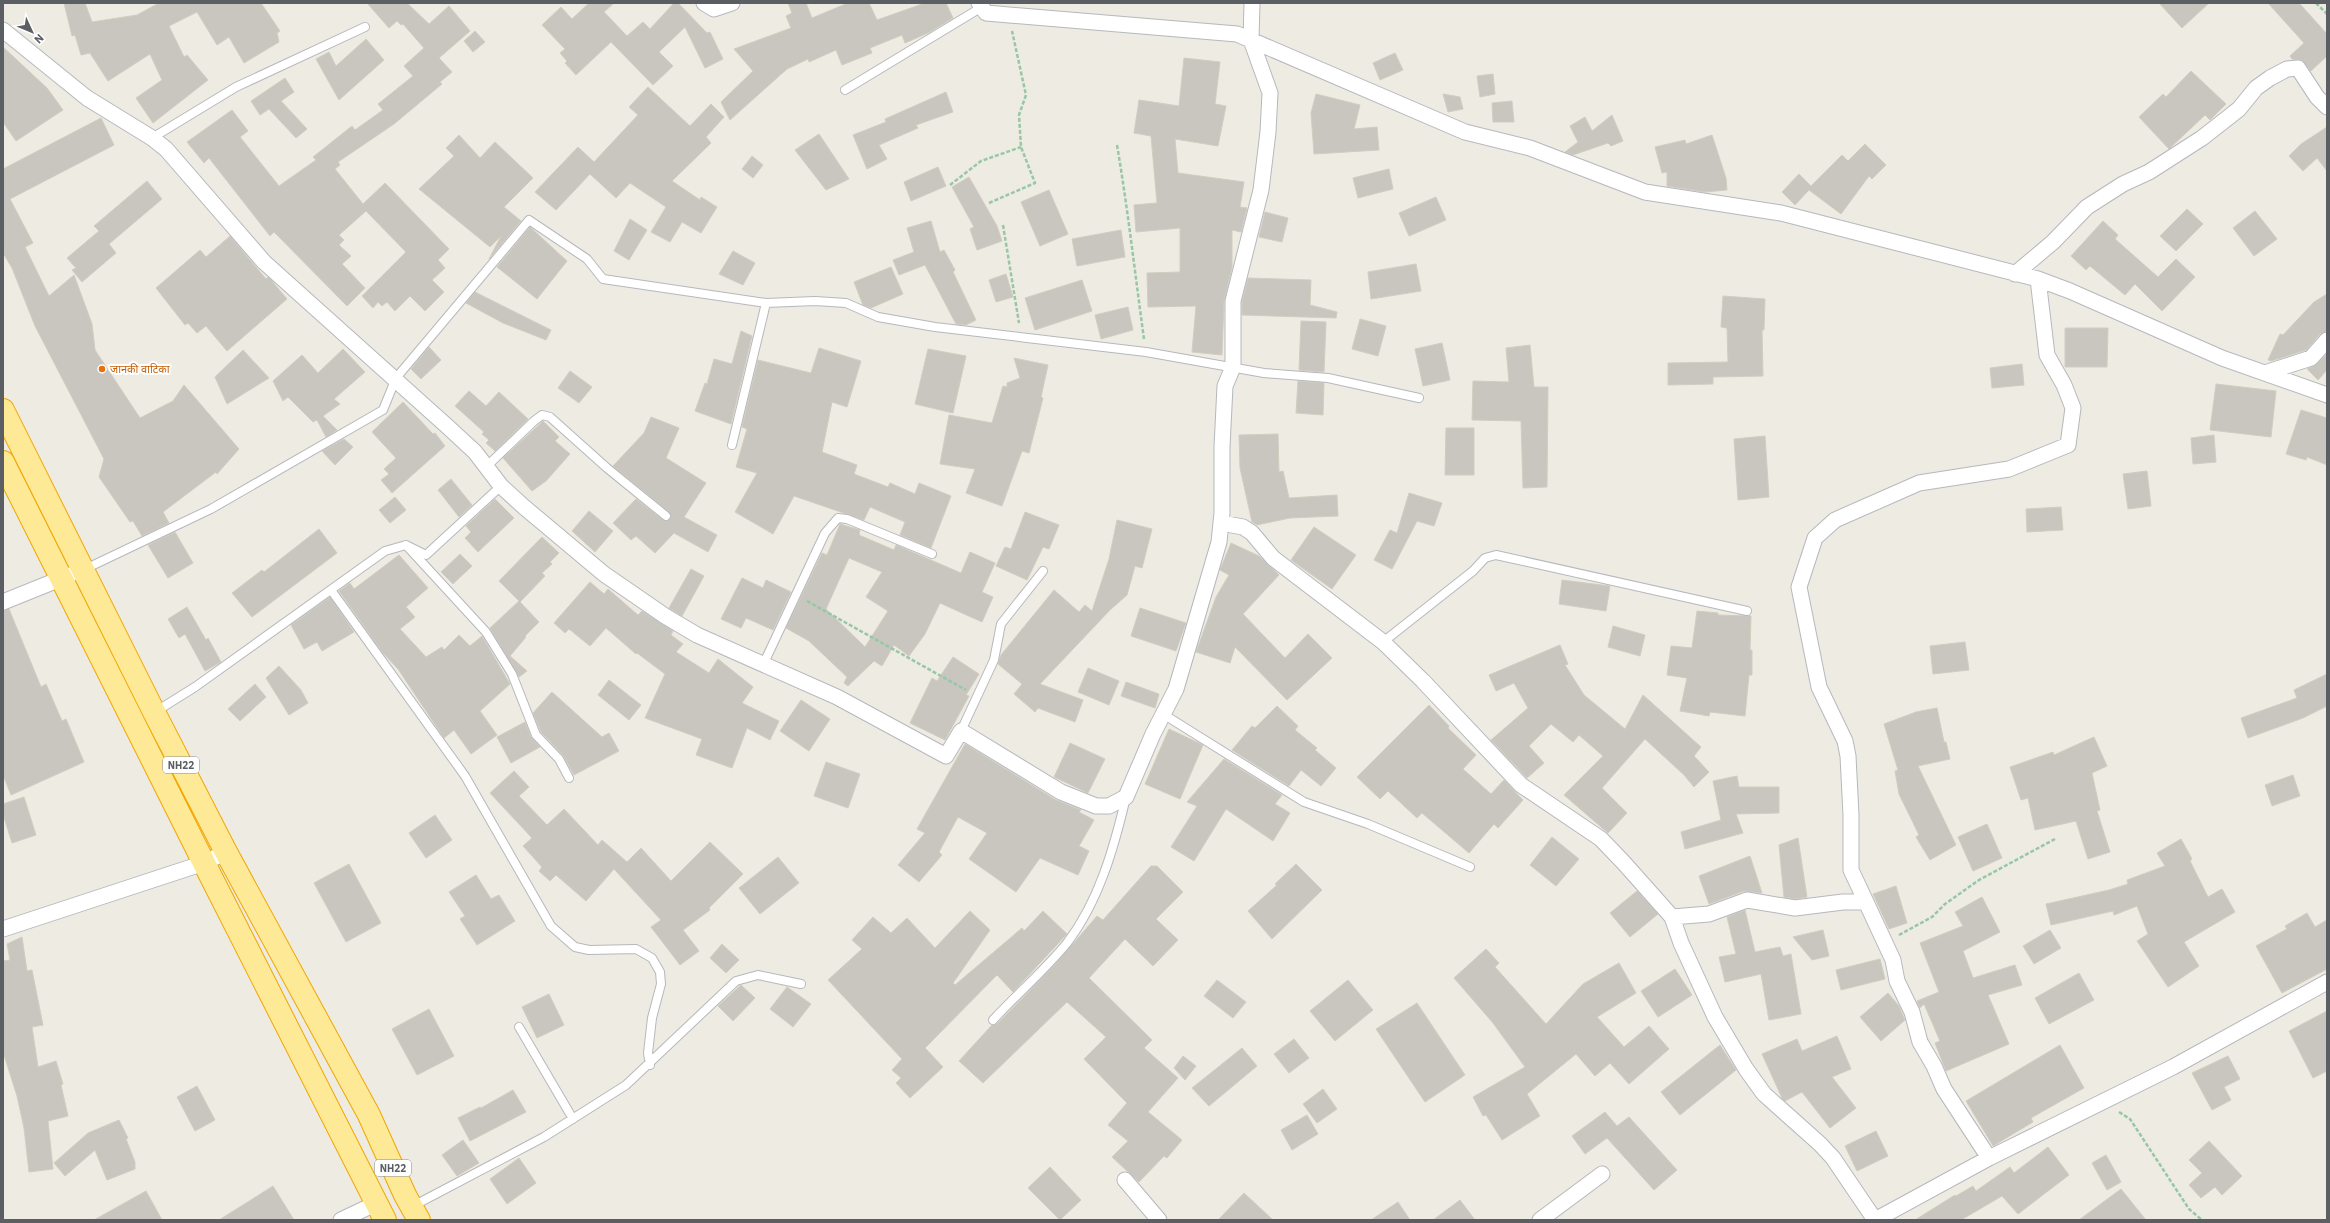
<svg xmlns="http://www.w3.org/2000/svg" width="2330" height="1223" viewBox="0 0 2330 1223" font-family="'IBM Plex Sans','Noto Sans Devanagari',sans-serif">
<rect width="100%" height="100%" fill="#eeebe2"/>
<path fill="#c9c6bf" stroke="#d2cdc0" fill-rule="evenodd" d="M64,3H85L92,22L137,15L159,3H261L280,31L277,33L279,42L244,63L229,37L217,45L197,12L169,26L184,57L187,55L208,80L153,123L136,98L162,80L150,54L108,81L90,53L81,55L75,35L72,36Z
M367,3H407L429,24L449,6L470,31L439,58L452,72L440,82L442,84L394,124L338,162L340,165L335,169L363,204L385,183L449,249L438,260L445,268L432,280L444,292L425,311L410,296L395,311L387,302L382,306L378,302L373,308L362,296L406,252L366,211L339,235L344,240L339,245L351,256L342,264L365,288L347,306L274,232L270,236L209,158L204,163L187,142L232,110L248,131L240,137L279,186L316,160L313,157L352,126L355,130L383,110L378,104L413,76L404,66L424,48L403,24L401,25L397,21L389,28Z
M589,3H614L604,12L627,36L643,22L650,29L674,3H678L707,33L710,32L723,59L705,68L685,27L659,52L673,66L653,85L611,42L576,75L565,63L567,61L560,53L565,49L542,25L561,7L572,19Z
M788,3H806L812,18L848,3H869L877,20L925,3H946L953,18L928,33L905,43L902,35L870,48L872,53L842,65L836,50L809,62L808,59L787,69L730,120L721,102L753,71L734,49L791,28L786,16L792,13Z
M2159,3H2209L2182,28Z
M2268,3H2299L2327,34V56L2311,71L2302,60L2292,59L2290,56L2304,43Z
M475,31L485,42L473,52L464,41Z
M366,39L384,60L339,100L316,59L329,52L336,66Z
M3,47L47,88L63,110L16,141L3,122Z
M1395,53L1403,70L1380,80L1373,63Z
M1184,58L1220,62L1215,104L1226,106L1218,146L1175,139L1178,173L1244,182L1240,207L1247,208L1241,232L1232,230V267L1224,301L1222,355L1192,352L1196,306L1148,307L1147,273L1180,272V228L1136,232L1134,205L1157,203L1151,136L1134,133L1139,100L1179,106Z
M2191,71L2226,104L2210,120L2205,115L2169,149L2139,117L2163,94L2166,97Z
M1493,74L1495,94L1480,97L1477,76Z
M285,78L294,92L281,101L307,129L296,138L269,109L260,115L251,101Z
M648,87L690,126L711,104L724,117L706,137L711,143L672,181L700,200L701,197L717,207L701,233L682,222L670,242L651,232L666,207L630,183L616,198L590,174L556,210L535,192L578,147L594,162L638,115L629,107Z
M946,92L953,112L916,125L918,128L879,145L887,159L867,169L853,135L886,122L885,119Z
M1316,94L1360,105L1354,129L1377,127L1379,150L1314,154L1311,113Z
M1443,94L1460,97L1463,109L1448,112Z
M1512,101L1514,122H1493L1492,103Z
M1612,115L1623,141L1611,146L1608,143L1573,155L1565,152L1578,142L1570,126L1585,117L1592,131Z
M101,118L114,145L10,199L33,243L25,247L49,296L74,275L92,324L95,350L140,418L173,401L184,385L239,449L217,474L216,472L163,512L169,523L142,536L133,521L130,522L99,477L104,459L35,326L12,268L3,253V169Z
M2327,127V171L2317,158L2303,171L2289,156L2301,144Z
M819,134L849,179L826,190L795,150Z
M459,135L480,158L495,142L533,178L504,207L521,221L489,259L501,236L490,247L419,189L454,156L446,148Z
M1712,135L1726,178L1727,190L1705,192L1667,186V172L1662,173L1655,147L1685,140L1686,144Z
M1865,144L1886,165L1872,179L1869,176L1841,214L1809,190L1795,205L1782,192L1799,174L1811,186L1842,155L1848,161Z
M752,156L763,165L753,178L742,169Z
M938,167L946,186L911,201L904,182Z
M1389,169L1393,189L1358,198L1353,178Z
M969,177L997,226L1002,241L977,250L970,229L974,227L952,187Z
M147,181L162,199L109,244L116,253L82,282L72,270L76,268L67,258L99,231L94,226Z
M1049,190L1068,234L1040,246L1021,202Z
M1436,197L1446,220L1409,236L1399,213Z
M2187,209L2203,224L2176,251L2160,236Z
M2255,211L2277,239L2254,256L2233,228Z
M1265,212L1288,218L1282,242L1259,237Z
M630,219L647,230L629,260L614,251Z
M931,221L940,252L944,250L955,270L953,272L976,320L966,325L956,324L925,265L899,275L893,260L914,252L907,228Z
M2103,221L2118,235L2115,239L2158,277L2176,259L2195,277L2162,311L2135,284L2125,295L2090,266L2086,270L2071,256Z
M530,227L567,261L537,299L497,267Z
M1121,230L1125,257L1077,266L1072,239Z
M230,236L266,279L268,277L271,280L287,299L227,351L206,326L197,333L188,323L185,325L156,288L200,250L206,257Z
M733,251L755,263L743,285L719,274Z
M1416,264L1421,291L1371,299L1368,272Z
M891,267L903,294L871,308L863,305L854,282Z
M1006,274L1013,297L996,302L989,280Z
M1248,278L1311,280L1310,305L1337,312L1336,318L1242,315V302Z
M1082,280L1092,311L1035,330L1025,298Z
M475,292L551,330L546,340L503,323L466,303Z
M2327,294V331L2320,334L2306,350L2271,361L2268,360L2280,334L2283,335L2314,302Z
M1723,296L1765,299L1764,330H1762L1763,376L1713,377V384L1668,385V363L1728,362L1727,328L1721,327Z
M1128,307L1133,330L1101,339L1095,315Z
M1360,319L1386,326L1378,356L1352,349Z
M1301,321L1326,322L1324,372L1299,370Z
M2065,328H2108L2107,367H2065Z
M741,331L752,336L731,424L695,411L705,383L707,384L714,359L732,364Z
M1442,343L1450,380L1423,386L1415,349Z
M1530,345L1534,387H1548L1547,487L1523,488L1521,421L1472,420L1473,381L1509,382L1506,348Z
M429,347L441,360L421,379L411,369Z
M819,348L861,361L847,407L832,402L822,452L857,465L854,474L888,487L890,483L915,494L919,483L951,496L931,548L900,535L905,522L870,507L864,520L794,496L773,534L735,512L757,473L736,467L747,429L742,427L758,360L811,373Z
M343,349L365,372L334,399L340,404L323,416L337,430L326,437L317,420L313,422L288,397L283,401L273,381L302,355L318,373Z
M928,349L966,356L953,413L915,404Z
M243,350L269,378L227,404L215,377Z
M2327,354V370L2318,380L2307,369L2317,364Z
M1014,358L1048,365L1041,397L1043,398L1029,453L1022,451L1002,506L966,493L975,469L940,464L949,415L992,423L1003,386L1007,387V383L1020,378Z
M2022,364L2024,385L1992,388L1990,368Z
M570,371L592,387L579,403L558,388Z
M1298,381L1324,383L1323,415L1296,413Z
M2216,384L2276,391L2271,437L2210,430Z
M469,391L486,406L499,392L528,419L495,451L486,443L489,440L482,434L484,432L455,406Z
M403,402L433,434L435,433L445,446L392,493L381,480L389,474L384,469L396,458L372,432Z
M2301,410L2327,418V465L2307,457L2306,460L2286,454Z
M651,417L679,428L666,458L706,483L684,517L717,535L708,552L674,533L655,553L636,536L631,540L613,523L636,499L663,520L668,521L671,517L669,512L613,466L644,433Z
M543,421L559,437L555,441L570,454L546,481L532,491L503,458Z
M1446,428H1474V475H1445Z
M1278,434L1279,472L1283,471L1289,498L1337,495L1338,516L1290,518L1257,525L1252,522L1240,468L1239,435Z
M2214,435L2216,462L2193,464L2191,438Z
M1765,436L1769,497L1738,500L1734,439Z
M344,439L353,447L335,465L322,451Z
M2147,471L2151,506L2128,509L2123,474Z
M451,479L472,505L459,517L438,490Z
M1409,493L1442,503L1434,526L1417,521L1392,569L1374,560L1390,530L1397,533Z
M395,497L406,510L390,523L379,510Z
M495,499L514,518L478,552L465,538L471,532L466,526Z
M2061,507L2063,530L2027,532L2026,509Z
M589,511L613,531L595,552L572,531Z
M1025,512L1059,525L1049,549L1043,547L1027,580L996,566L1005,547L1011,549Z
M1117,520L1152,529L1142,568L1135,566L1127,595L1110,610L1040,684L1083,700L1075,722L1038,708L1035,712L1014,694L1022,684L998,664L1001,655L1054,590L1079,612L1085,605L1092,611L1109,559Z
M840,524L860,530L859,535L894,550L896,545L961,573L970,552L995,563L982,592L993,597L982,622L940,603L925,634L909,656L894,645L882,666L874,661L848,686L844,683L847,677L809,641L786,628L822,553L827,555ZM849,558L882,572L866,597L888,611L865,647L826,609Z
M1314,527L1356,555L1332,589L1291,560Z
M319,529L337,553L252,617L232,593L262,570L264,572Z
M175,532L193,563L168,578L148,545Z
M542,537L559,553L550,562L552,564L542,573L545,576L520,602L539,622L525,636L526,637L510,656L527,671L519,677L490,628L519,601L499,581Z
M1231,543L1259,556L1279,575L1243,614L1285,658L1308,634L1332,658L1287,700L1235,647L1230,663L1196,652L1216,597L1229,575L1220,570Z
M460,554L472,566L453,584L441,572Z
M399,555L428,588L406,607L415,617L400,629L426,657L442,647L444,650L459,635L470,646L482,636L510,684L480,711L497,735L471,754L454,730L444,738L398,669L383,653L339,591L350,583L354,589Z
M691,569L704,576L682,616L669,608Z
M742,578L763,588L766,580L791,592L773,630L746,618L741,628L721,619Z
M1562,580L1610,586L1606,611L1559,604Z
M590,582L604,594L608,589L638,615L642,611L673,631L671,635L683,644L676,652L709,673L718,659L753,687L742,703L779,721L770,740L747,728L732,768L696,755L702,739L645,718L665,674L637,653L636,654L606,628L590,646L569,629L565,633L554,623Z
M330,597L354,632L322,651L317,642L304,649L291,625Z
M187,607L206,640L208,638L221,662L205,671L185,634L179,638L168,619Z
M1140,608L1186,623L1176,651L1131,636Z
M9,609L41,687L46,684L62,721L66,719L84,762L11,795L3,775V611Z
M1697,611L1718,613V615L1751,616L1750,650H1752V675H1749L1745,716L1710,712L1709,716L1680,711L1687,678L1667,675L1671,646L1692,648Z
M1613,626L1645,635L1640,656L1608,647Z
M1965,642L1969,670L1933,674L1930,646Z
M1560,645L1568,664L1565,665L1584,695L1607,714L1625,729L1643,695L1701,747L1694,756L1709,772L1694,787L1684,775L1645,739L1602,788L1627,813L1608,833L1564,795L1603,756L1579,735L1573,742L1551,724L1529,746L1544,763L1527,778L1491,740L1528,708L1514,683L1496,691L1489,675Z
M953,657L979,674L966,695L969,696L945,740L910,723L932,678L937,681Z
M279,666L301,690L308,703L289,715L266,678Z
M1088,668L1119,681L1109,705L1078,692Z
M2327,674V706L2303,718L2248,738L2241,718L2297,698L2294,690Z
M609,680L641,705L629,720L598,695Z
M1126,682L1159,694L1155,708L1121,696Z
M255,684L266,697L240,721L228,709Z
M552,692L602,737L609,733L619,751L574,775L563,755L541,732L533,713Z
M801,700L830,719L809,751L780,731Z
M1429,705L1449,726L1448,728L1476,755L1463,769L1491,794L1504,780L1523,800L1498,828L1494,824L1469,853L1422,813L1417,818L1388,791L1380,799L1357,777Z
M1277,706L1298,726L1295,730L1317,748L1315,750L1336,768L1321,786L1301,770L1289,786L1232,750L1252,726L1255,728Z
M1937,708L1944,742H1946L1950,759L1918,766L1956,845L1930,860L1916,837L1919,835L1899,794L1895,771L1898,770L1884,724L1916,712Z
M525,722L531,737L540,747L511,763L497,737Z
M1169,729L1203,745L1180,799L1145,784Z
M2094,737L2107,766L2092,773L2100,810L2097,811L2110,852L2088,859L2076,821L2035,830L2028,798L2021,800L2010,767L2053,752L2054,755Z
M1070,743L1105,759L1088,793L1054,777Z
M965,744L1056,800L1081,810L1079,812L1094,820L1079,846L1089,851L1078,875L1040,858L1016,892L969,859L987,833L958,817L939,852L942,855L919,882L898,865L925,833L917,829Z
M1224,759L1282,795L1275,804L1290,813L1273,841L1226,809L1194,861L1171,847L1197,806L1187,802Z
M826,762L860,774L848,808L814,796Z
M514,771L529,787L519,796L547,825L564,809L598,845L602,840L627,862L641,848L671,881L710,842L743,874L709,908L710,910L683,930L699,951L680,965L651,927L661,920L614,869L586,901L556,875L550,881L539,871L542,867L523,846L532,838L490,793Z
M2293,775L2300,796L2272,806L2265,785Z
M1737,776L1739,787H1779V813L1736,814L1743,833L1685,849L1681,832L1721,820L1713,781Z
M24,797L36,835L12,843L3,814V804Z
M435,815L452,840L426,858L409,833Z
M1987,824L2002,858L1973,871L1958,837Z
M1552,837L1579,859L1556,886L1530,865Z
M1798,838L1807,897L1795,899L1784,897L1779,845Z
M2181,839L2192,859L2190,861L2208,897L2222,889L2235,912L2184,942L2199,966L2168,987L2137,941L2148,934L2137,906L2114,915L2113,911L2051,925L2046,904L2109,890L2128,884L2127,880L2165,866L2157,853Z
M1750,856L1762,893L1744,891L1709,904L1699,876Z
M778,857L799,883L760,914L739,888Z
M349,864L381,923L346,942L314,883Z
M1296,864L1322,890L1272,939L1248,911L1277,885L1275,884Z
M1151,866H1157L1183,892L1156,919L1178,940L1153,966L1125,939L1089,978L1152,1040L1144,1048L1178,1078L1148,1112L1182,1140L1167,1158L1164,1156L1139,1182L1112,1157L1128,1141L1108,1125L1127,1103L1084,1059L1106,1037L1067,1002L983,1083L959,1061L992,1025L997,1024L1053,967L1097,916L1103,920Z
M476,875L491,899L499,895L515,921L477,945L460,919L465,916L449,892Z
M1896,886L1907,923L1889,929L1873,894Z
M1637,891L1658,914L1630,937L1610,913Z
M1982,897L2000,932L1963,951L1973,978L2015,965L2022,985L1988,995L2009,1044L1946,1071L1935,1043L1940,1041L1924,1004L1920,1008L1917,1001L1939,992L1920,943L1963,926L1955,912Z
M1745,910L1755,952L1780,947L1783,956L1791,954L1801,1014L1769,1020L1761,974L1725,982L1719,957L1736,954L1727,917Z
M970,911L990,930L953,983L955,985L1022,928L1024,931L1043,911L1067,934L1013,992L997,975L925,1048L943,1067L910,1098L896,1083L901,1078L892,1070L902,1059L828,980L862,949L852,940L873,917L891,933L907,918L935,948Z
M2307,913L2315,927L2327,920V969L2282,993L2256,946L2287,929L2285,926Z
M1823,930L1829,956L1812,960L1793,937Z
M2050,930L2061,948L2034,964L2023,946Z
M22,937L27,971L32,970L43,1025L32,1027L38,1067L56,1061L63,1084L61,1085L68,1116L48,1121L53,1169L29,1172L24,1128L17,1096L3,1052V961L10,960L7,944Z
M722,944L739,960L726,973L710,958Z
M1486,949L1499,963L1495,967L1546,1024L1583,984L1619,963L1636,993L1597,1017L1624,1047L1649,1026L1669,1049L1629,1084L1610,1063L1595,1076L1576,1054L1527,1094L1540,1116L1502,1140L1486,1115L1483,1116L1473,1097L1525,1067L1493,1023L1454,978Z
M1880,959L1885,979L1841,990L1836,970Z
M1675,969L1692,995L1658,1017L1641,991Z
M2079,973L2094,1000L2049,1024L2035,998Z
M1217,980L1246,1002L1233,1018L1204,996Z
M1348,980L1373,1010L1335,1041L1310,1011Z
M741,985L755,998L733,1021L718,1006Z
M787,987L811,1004L793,1027L770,1009Z
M1888,993L1899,1006L1905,1020L1881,1041L1860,1017Z
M549,994L564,1025L537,1038L522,1007Z
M1417,1003L1465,1075L1425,1102L1376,1029Z
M429,1009L454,1056L417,1075L392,1029Z
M2327,1011V1071L2313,1078L2289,1031Z
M1837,1036L1851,1069L1832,1077L1856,1108L1830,1128L1802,1092L1785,1101L1782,1098L1762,1054L1797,1039L1802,1051Z
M1294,1039L1309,1058L1289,1073L1274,1054Z
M1720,1045L1736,1070L1680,1115L1661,1092Z
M2060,1045L2084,1088L2031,1118L2033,1122L1993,1146L1966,1101Z
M1242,1048L1257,1066L1209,1106L1192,1088Z
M1183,1056L1196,1066L1185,1080L1174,1068Z
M2228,1056L2240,1079L2224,1087L2231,1100L2212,1110L2192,1073Z
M197,1086L215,1120L195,1131L177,1097Z
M1323,1089L1337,1109L1317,1123L1303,1104Z
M513,1090L526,1112L470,1141L458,1118L480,1107L481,1108Z
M1605,1112L1617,1126L1629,1117L1677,1170L1654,1190L1607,1138L1585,1154L1572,1136Z
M1307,1115L1318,1134L1292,1150L1281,1130Z
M119,1120L128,1138L126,1139L135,1162V1169L107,1180L95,1150L65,1176L54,1163L88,1133Z
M1876,1131L1888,1156L1857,1171L1845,1146Z
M463,1140L479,1163L457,1176L442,1155Z
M2209,1141L2242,1176L2222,1195L2215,1187L2201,1198L2189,1185L2202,1173L2189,1160Z
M2048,1147L2069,1175L2018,1214L2002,1196L1961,1220H1915L1955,1195L1956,1196L1973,1186L1976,1191L2010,1167L2014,1173Z
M2106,1155L2121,1182L2107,1190L2092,1163Z
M519,1158L536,1183L507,1204L490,1179Z
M1050,1167L1081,1200L1060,1220L1028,1188Z
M273,1186L294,1220H219Z
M2121,1189L2146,1220H2079Z
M146,1191L162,1220H94Z
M1244,1193L1273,1220H1218Z
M1460,1200L1475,1220H1433Z
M1398,1202L1410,1220H1371Z"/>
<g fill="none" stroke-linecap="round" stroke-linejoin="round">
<defs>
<path id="service" d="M845,90L982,7
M152,138L236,87L365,27
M732,445L766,303
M486,467L534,421L542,415L550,417L607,468L666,516
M501,486L426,555L406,545L486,632L512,674L536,735L559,759L569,778
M83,570L211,509L383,410L396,378L529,220L587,259L603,279L766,303L815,301L846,303L878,317L935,327L1146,352L1264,373L1328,378L1419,398
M331,590L465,776L551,926L575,947L589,950L636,949L652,958L660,972L661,984L652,1018L648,1053L650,1065
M1383,642L1473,571L1485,558L1496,555L1747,611
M763,665L825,533L838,518L847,519L932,554
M155,712L195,687L385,551L406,545
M1163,714L1304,802L1368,824L1470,867
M961,731L994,660L1001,624L1043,571
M993,1020C1017,994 1045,970 1067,943C1099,901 1114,848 1126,797
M519,1027L573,1119
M413,1206L544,1137L626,1085L736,981L758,975L801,984"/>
<path id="minor" d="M704,3L714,9L732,3
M979,3L986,13L1237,34L1465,132L1530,148L1645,192L1781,213L2038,279L2070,291L2222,358L2327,395
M3,30L87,98L152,138L166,149L264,262L448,427L475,452L501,486L524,507L604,574L665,616L697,635L837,697L946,756L961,731L1061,792L1096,806H1109L1126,797L1153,734L1176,689L1219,542L1222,513V447L1225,386L1233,367V301L1261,190L1268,132L1270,93L1251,40L1252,3
M2015,274L2053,242L2087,207L2123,184L2149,172L2202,138L2239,109L2256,88L2270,78L2287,69L2298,68L2317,97L2327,107
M2265,373L2311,358L2327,340
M1221,523L1243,527L1252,533L1273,558L1383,642L1423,681L1521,785L1601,839L1624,863L1672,917L1681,943L1715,1017L1746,1069L1764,1094L1820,1144L1833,1158L1875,1220
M3,602L70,575
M1866,902L1851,870V815L1848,756L1845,741L1819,687L1799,587L1815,538L1835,520L1919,483L2009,469L2068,445L2073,408L2064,385L2047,355L2038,279
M1672,917L1709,914L1747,900L1795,908L1843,902H1866L1893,960L1897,981L1912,1012L1920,1042L1934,1066L1944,1089L1989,1158
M3,929L204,863L226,852
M1125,1180L1159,1220
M341,1220L377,1203
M1540,1220L1602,1174
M1875,1220L1989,1158L2173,1067L2327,982"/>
<path id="trunk" d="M3,410L154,712L226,852L369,1115L405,1195L419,1220
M3,462L204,863L385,1220"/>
</defs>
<use href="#service" stroke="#b5b8bd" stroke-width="10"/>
<use href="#minor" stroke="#b5b8bd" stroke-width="17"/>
<use href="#trunk" stroke="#f0a700" stroke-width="24"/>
<path stroke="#97c7a5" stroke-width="2.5" stroke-dasharray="4 2" stroke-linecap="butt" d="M2316,3L2327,14
M1117,145C1128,210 1135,274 1144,339
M950,185L981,161L1021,147
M989,203L1035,183L1021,147L1019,115L1026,95L1012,31
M1003,225L1019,323
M807,601L966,690
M1899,935L1932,917L1945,904L1979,880L2055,839
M2119,1112L2130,1119L2189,1209L2202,1220"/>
<use href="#service" stroke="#fff" stroke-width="8"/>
<use href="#minor" stroke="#fff" stroke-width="15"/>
<use href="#trunk" stroke="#fee997" stroke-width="22"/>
</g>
<circle fill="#e8710a" stroke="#fff" stroke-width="1.5" cx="102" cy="369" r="4"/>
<g text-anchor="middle" stroke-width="4" stroke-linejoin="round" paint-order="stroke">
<g fill="#fff" stroke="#8c8e92" stroke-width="1">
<rect x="163" y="757" width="36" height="16" rx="3"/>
<rect x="375" y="1160" width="36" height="16" rx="3"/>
</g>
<g font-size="10" font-weight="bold" fill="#5b5e63">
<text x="181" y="769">NH22</text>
<text x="393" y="1172">NH22</text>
</g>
<g font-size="11" fill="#c56008" stroke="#fff" text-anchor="start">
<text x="110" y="373">जानकी वाटिका</text>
</g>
</g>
<rect width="2330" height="1223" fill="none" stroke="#5b5e63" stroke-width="8"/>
<g transform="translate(32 32) rotate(134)" stroke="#ffffff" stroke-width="3" paint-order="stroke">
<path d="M0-3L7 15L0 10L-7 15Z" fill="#5b5e63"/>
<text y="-6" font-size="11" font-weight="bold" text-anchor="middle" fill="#5b5e63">N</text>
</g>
</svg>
